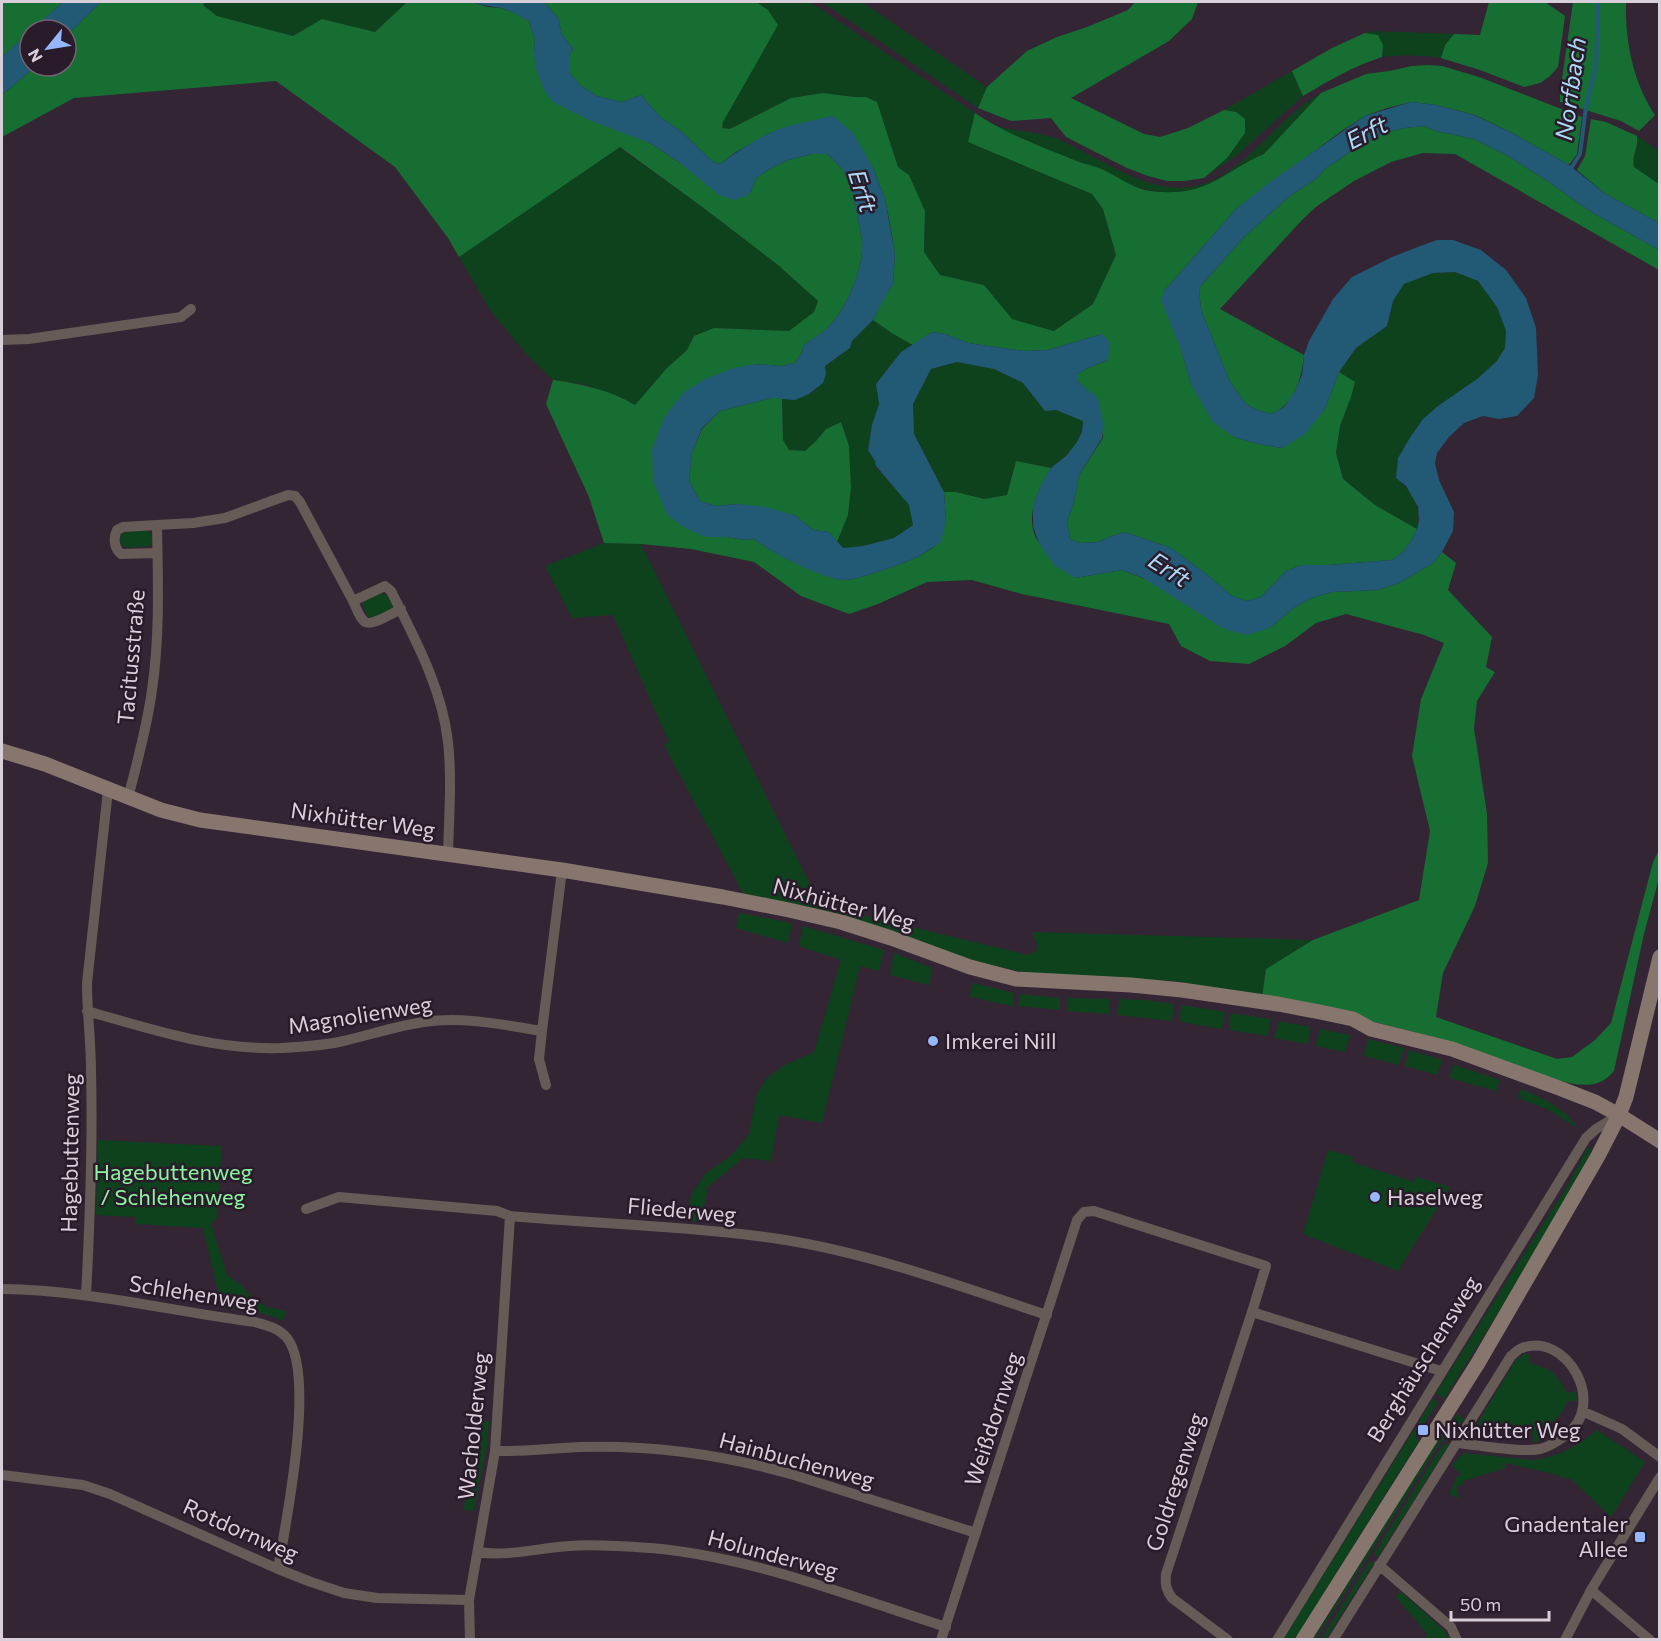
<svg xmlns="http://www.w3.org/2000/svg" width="1661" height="1641" viewBox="0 0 1661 1641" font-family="Commissioner,sans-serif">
<rect width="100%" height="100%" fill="#342535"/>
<path fill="#0d421d" d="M205,2H407L375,32L322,19L293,36L217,16L203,5Z
M756,2H810L975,113L969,142L1092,194L1103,209L1116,255L1093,304L1054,331L1012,320L984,285L940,275L924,252L925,211L909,175L898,167L877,102L866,97H854L823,93L791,98L730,129L722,128L723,122L768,10Z
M822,2H862L987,87L978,108Z
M1375,31L1454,34L1445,45L1441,58C1421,55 1403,55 1382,57L1383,45L1378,36L1365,33Z
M1292,71L1303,96L1236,156L1204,178L1227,158L1236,112L1224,110Z
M1321,93L1264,154C1238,164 1218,185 1190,190C1166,195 1140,191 1118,179C1113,176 1108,172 1103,170C1094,166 1085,164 1076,161C1048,150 1019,138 992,125C1015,132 1040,131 1062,141C1113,164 1166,210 1223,175C1259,152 1284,114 1321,93Z
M1637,136L1659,151V184L1634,167C1631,156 1639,148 1637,136Z
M619,147L705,209L778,265L818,301L814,312L789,331L715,328L694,336L687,350L667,368L635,405L621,397L583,384L553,380L528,356L490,310L459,257Z
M1455,272L1478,281L1497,307L1506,331L1505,348L1496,362L1477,379L1438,406L1423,419L1411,436L1398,458L1396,478C1411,491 1422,507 1417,529L1375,505L1343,479L1336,453L1340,426L1351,397L1355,383L1339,372L1356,348L1387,326L1393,301L1404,283L1433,273Z
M873,320L893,334L913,345L901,352L876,384L879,404L872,425L868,450L875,461L876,467L910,505L913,525L894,538L863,546L842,548L837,542L848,515L851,488L849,446L841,422L826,429L816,441L805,451L789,450L783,440L782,398C802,400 828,390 825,366L850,348L852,341Z
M957,362L994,369L1023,383L1045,411L1056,410L1083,421C1082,443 1067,455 1051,468L1016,461L1007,495L984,499L956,492H944L914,434L913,404L931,369Z
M146,529C152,533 155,540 150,546L125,548L120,542L121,533Z
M604,543L641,544L820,905L1028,955L1036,951L1037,945L1032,932L1313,940L1266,969L1262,997L1181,982L1129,978L1055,976L1018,971L973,961L824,912L743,893L664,745L669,742L613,615L572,618L545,566Z
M380,593L387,595L392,604L393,608L372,618H369L363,607V602Z
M739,913L792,923L788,943L736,928Z
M803,926L884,950L879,971L860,966L822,1123L779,1115L771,1161L743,1158L708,1187L701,1222L688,1221L691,1195L705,1174L732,1155L749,1134L756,1096L767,1078L783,1066L814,1052L841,960L799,946Z
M894,953L932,968L929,985L890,975Z
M973,983L1014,993L1013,1006L997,1003L969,996Z
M1020,994L1060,998V1010L1018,1006Z
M1068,998L1110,999L1109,1014L1067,1011Z
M1120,999L1146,1000L1174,1004L1172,1021L1117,1015Z
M1182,1005L1225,1012L1222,1029L1181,1022L1179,1015Z
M1231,1013L1271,1019L1267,1036L1230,1030L1229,1022Z
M1279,1021L1310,1027L1308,1044L1274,1038Z
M1320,1029L1350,1035L1345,1052L1316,1046Z
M1368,1039L1404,1048L1399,1065L1364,1056Z
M1409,1050L1442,1060L1437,1075L1405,1066Z
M1454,1065L1500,1080L1496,1091L1449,1078Z
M1521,1089C1546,1100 1563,1107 1579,1129L1547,1109L1517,1098V1097L1522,1098V1096L1518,1095Z
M98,1140L222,1146L217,1217L211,1224L227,1275L241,1285L249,1294L266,1307L286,1311L283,1321C266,1311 242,1311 222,1308L203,1228L135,1224V1217L96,1215Z
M1588,1147L1592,1149L1587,1161L1517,1283L1444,1399L1436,1393L1566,1188Z
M1328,1150L1353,1157L1352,1162L1414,1182L1416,1177L1450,1187L1398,1271L1303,1234Z
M1524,1354H1530L1529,1363C1551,1369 1557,1373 1567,1393L1576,1391L1577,1401H1567C1562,1415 1554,1423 1541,1429L1542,1440L1534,1442L1531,1431L1517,1433L1485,1427L1479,1435L1474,1434L1476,1426L1515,1361Z
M1433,1399L1438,1402L1415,1438L1419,1441L1295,1639L1283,1640Z
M1457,1414L1464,1419L1454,1432L1439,1444L1316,1639L1313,1640L1432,1449Z
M482,1421H489L487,1446L474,1511L464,1510V1506L472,1478Z
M1597,1430L1645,1462L1611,1517L1571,1479L1560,1477L1558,1475L1506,1463L1505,1468L1463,1481V1484L1456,1487L1459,1499L1449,1494L1457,1477L1461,1474L1452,1466L1457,1459L1465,1453L1533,1460C1557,1457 1578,1446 1597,1430Z
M1450,1443L1378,1557L1374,1554L1437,1454L1443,1445Z
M1370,1561L1374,1563L1326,1639H1321Z
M1401,1592L1445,1631L1450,1639H1423L1428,1635L1396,1597Z"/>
<path fill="#166e32" d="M2,2H63L2,57Z
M101,2H205L203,5L217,16L293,36L322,19L375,32L407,2H471L488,7L501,8L515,13L529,21L535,39L534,53L628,133L650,143L680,163L751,192L756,178L771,168L788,160L812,154H827C852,176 851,183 857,214C858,223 861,232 862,241C864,267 849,302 833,322C825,332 815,338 804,345L802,352L795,363L782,366L755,364L652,450L726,537L745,540L754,539C770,552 826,580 846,580C860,579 909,562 921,555C928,551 934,547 940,542L946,520L944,492H956L984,499L1007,495L1016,461L1051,468C1038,490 1022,520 1040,544C1050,556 1064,567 1075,578L1122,570L1270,628L1292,609L1312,598L1332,592L1378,590L1399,583L1433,563L1442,552L1456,563L1448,590L1492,637L1486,667L1495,672L1477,701L1474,728L1487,814L1488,863L1475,906L1443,973L1436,1017L1557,1059L1572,1057L1595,1040L1611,1023L1653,862L1659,850V878L1644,934L1614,1071C1599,1089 1582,1086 1560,1081L1418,1033L1307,1005L1262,997L1266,969L1313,940L1419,900L1430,831L1412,756L1421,699L1444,643L1424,635L1346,614L1316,623L1285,646L1249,664L1210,661L1181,646L1169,624L1022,594L972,580L927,582L878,604L849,614L801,596L754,562L691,549L641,544L604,543L589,497L546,404L553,380C582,384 610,390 635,405L667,368L687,350L694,336L714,328L789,331L814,312L818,301L778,265L705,209L620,147L459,257L448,238L395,167L276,81L74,98L2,137V95L36,66H66V36Z
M544,2H756L768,10L778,25L723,122L722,128L730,129L791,98L823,93L854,97H866L877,102L898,167L909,175L925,211L924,252L940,275L984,285L1012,319L1054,331L1093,304L1116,255L1103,209L1092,194L968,142L975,113C1006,134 1040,146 1074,160C1084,164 1095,166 1104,170C1118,177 1130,186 1145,190C1160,193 1176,193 1191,190C1218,184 1239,164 1264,154L1321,93L1366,74L1389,71L1412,66L1427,65L1442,66L1479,77L1582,117L1577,154L1569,165L1512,133L1475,115L1436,105L1411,102L1387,108L1365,116L1343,130L1236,209L1164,291L1191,384L1234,437L1258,444L1282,448L1325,409L1339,372L1355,382L1351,397L1340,426L1336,453L1343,479L1375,505L1417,529L1412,539L1403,552L1392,560L1329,565H1302L1286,571L1261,597L1247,601L1232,596L1205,573L1171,548L1125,532L1109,537L1098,542L1080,543L1070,539L1067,521L1074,502L1079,475L1103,438L1098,399L1077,381V374L1088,368L1108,360L1102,334L1048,350L1024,351L968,343L945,334L932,332L913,345L893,334L873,320L882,301L893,284L895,254L890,224L885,199L873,168L864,154L833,116L770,133L736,152L720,164L712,161L683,133L660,117L641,95L622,102L597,96L580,85L569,72V55L573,49L562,35L558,18Z
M1135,2H1198L1192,19L1169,41L1071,98L1144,134L1160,137L1188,128L1224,110L1236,112L1245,119V133L1227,158L1204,178L1184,181H1167L1148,176L1127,168L1066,137L1051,118L1011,121L978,108L987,87L1027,51L1057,37L1087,27L1128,10Z
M1489,2H1545L1565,16L1558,67L1550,76L1540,83L1524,87L1480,70L1441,58L1445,45L1454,34L1480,35Z
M1573,2H1626C1625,41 1633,82 1655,115L1639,131L1621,121L1560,102V93Z
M1365,33L1378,35L1383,45L1382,57C1354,66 1328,81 1303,96L1292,71L1332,48Z
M1591,119L1606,122L1637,136C1639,148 1631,156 1634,167L1659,184V223L1604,193L1577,170L1585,156Z
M1424,126L1436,131L1474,139L1508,156L1549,182L1588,210L1659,250V270L1455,154L1423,153L1391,162L1354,181L1317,206L1302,220L1220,309L1304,355C1302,373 1298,393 1284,406C1281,409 1275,412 1271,414L1257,410L1246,404L1230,382L1201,310L1199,288L1244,237L1290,196L1317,178L1325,169L1360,145L1386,132L1405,128Z
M771,398H782L783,440L789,450L805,451L816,441L826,429L841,422L849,446L851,488L848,515L837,542L829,532L813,530L796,516L737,504L716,506L700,501L689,481L692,453L702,429L720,411Z"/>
<path fill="#225975" d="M63,2H101L66,36V30H31Z
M471,2H544L558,18L562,35L573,49L569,55V72L580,85L597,96L622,102L641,95L660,117L683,133L712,161L720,164C735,153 751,142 768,134C788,124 812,121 833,116L853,133L873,168L885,199L895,254L893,284L882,302L873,320L852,341L850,348L825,366L826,374L823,383L809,394L795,400L771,398L720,411L702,428L692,453L689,481L700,501L716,506L737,504L766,507L796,516L813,530L829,532L843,548L863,546L894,538L913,525L909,505L876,466L875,461L868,450L872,425L879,404L876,384L901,352L932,332L945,334L968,343L1024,351L1048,350L1102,334L1110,343L1108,360L1088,368L1077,374V381L1098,398L1103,423L1102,438L1079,475L1074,502L1067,521L1070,539L1080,543L1098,542L1109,537L1125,532L1171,548L1205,573L1232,596L1247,601L1261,597L1286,571L1302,565H1329L1392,560L1403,552L1412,539L1417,529L1419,521L1418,507L1406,486L1396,478L1398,458L1411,436L1423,419L1438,406L1477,379L1496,362L1505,348L1506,331L1497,307L1478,281L1455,272L1433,273L1404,284L1393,301L1387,326L1356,348L1339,372L1325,409L1304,435L1282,448L1258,444L1234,437L1212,421L1191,384L1181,350L1161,300L1164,291L1236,209L1270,182L1365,116L1411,102L1436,105L1474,115L1512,133L1569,165L1604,193L1659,223V250L1588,210L1549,182L1508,156L1474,139L1436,131L1424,126L1405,128L1386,132L1360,145L1325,169L1317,178L1290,196L1244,237L1199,288L1201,310L1230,382L1246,404L1257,410L1271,414L1284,407L1295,391L1302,375L1304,355L1309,341L1333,299L1352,277L1392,257L1423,245L1437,240H1453L1481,250L1506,270L1526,298L1536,328L1538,375L1534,398L1517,416L1499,419L1483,416L1464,423L1449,437L1437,453L1435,463L1439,480L1454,512L1453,531L1442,552L1433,563L1399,583L1378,590L1332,592L1312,598L1292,609L1270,628L1247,635L1224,629L1143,578L1122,570L1075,578L1054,565L1039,543L1033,526V506L1041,485L1051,468L1067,455L1077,442L1082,432L1083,421L1056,410L1045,411L1023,383L994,369L957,362L931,369L913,404L914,434L944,492L946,520L941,542C934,546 928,551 921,555C909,562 860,579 846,580C826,581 770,552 754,539L745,540L726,537H706L683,527L667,514L653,481L652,450L664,418L683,393L705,379L734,368L755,364L782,366L795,363L802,352L804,345C814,338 825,332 833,322C849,302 864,267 862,241C861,232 858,223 857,214C851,183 852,176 827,154H812L788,160L771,168L756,178L751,192L746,196L734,200L719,195L680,163L650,143L589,120L553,102L544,90L536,69L534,53L535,39L529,21C520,16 511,11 501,8C491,6 481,5 471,2Z
M30,31V66H36L2,95V57Z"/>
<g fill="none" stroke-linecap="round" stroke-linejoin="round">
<path stroke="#225975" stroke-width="4" d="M1570,170L1580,154L1586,107L1596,65L1598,2"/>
<path stroke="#665b56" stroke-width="10" d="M2,340L29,339L181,317L191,309
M157,525L123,527L117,530C113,538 114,548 121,554L157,553
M353,601C356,607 359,618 365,622C372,626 393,613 401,609
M128,798C137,763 147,727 152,690C160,636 158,580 157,525L193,523L225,518L288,495L295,496L300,502L353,601L385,586L391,591C415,639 442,688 448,742C452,779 449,817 448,854
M87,1011C150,1029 213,1050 280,1048C299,1047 320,1046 339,1042C367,1036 395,1026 424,1022C463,1016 504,1025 542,1031L539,1059L546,1085
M542,1031L562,870
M306,1209L339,1197L497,1211L510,1216C599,1224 690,1226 779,1239C871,1253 959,1286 1047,1315
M2,1289C87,1290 170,1311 255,1322C266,1325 279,1328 287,1338C316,1374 286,1522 278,1569
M86,1295C90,1220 93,1146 91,1071C91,1041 87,1013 87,983L108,790
M1582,1411L1622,1429L1660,1457
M495,1451C524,1452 552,1448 581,1447C653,1445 725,1455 794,1475L976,1533
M2,1475L83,1485L110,1494L278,1569L311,1582L344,1593L377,1598L469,1600
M478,1552C508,1557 538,1548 569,1546C596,1544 623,1546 651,1548C753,1557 849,1596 946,1627
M1379,1565L1451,1627L1457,1640
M1591,1590L1650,1640
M470,1640L469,1600L495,1451L510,1216
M941,1640L1077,1220L1084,1212L1094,1211L1266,1266L1252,1312L1441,1371
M1228,1640L1172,1598C1166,1590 1165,1584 1166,1574L1252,1312
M1277,1640L1586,1138L1596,1129L1619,1115
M1333,1640L1511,1356C1515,1353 1518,1349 1522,1348C1566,1331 1609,1404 1565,1436C1558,1441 1549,1447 1540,1449C1520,1453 1479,1445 1457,1443
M1565,1640L1591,1590L1660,1477"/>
<path stroke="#87766e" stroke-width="15" d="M2,751L45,764L161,810L200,820L562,870L723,897L789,910L841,922L891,938L970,967L1016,979L1131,985L1182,990L1278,1004L1320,1012L1353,1019L1371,1029L1452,1049L1559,1088L1595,1102L1619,1115L1660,1141
M1303,1640L1478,1363L1598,1156L1619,1115L1626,1097L1660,957"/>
</g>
<g fill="#96b6fd" stroke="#2a1b2b" stroke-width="2">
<circle cx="933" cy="1041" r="6"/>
<circle cx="1375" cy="1197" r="6"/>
<rect x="1417" y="1424" width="12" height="12" rx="3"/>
<rect x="1634" y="1531" width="12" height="12" rx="3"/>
</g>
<g text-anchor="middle" stroke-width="5" stroke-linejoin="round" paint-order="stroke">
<g font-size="22" fill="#d9cfda" stroke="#2a1b2b">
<text transform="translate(131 657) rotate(-85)" y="8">Tacitusstraße</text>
<text transform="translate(363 820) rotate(8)" y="8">Nixhütter Weg</text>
<text transform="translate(844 904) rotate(15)" y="8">Nixhütter Weg</text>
<text transform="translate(360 1015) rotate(-9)" y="8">Magnolienweg</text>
<text transform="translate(70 1153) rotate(-89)" y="8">Hagebuttenweg</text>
<text transform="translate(682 1210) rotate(5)" y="8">Fliederweg</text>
<text transform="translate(194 1293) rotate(9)" y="8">Schlehenweg</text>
<text transform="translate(1423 1359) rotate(-58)" y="8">Berghäuschensweg</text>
<text transform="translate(993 1419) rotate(-72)" y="8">Weißdornweg</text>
<text transform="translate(473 1426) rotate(-84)" y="8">Wacholderweg</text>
<text transform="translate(797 1460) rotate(15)" y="8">Hainbuchenweg</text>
<text transform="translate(1175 1482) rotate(-72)" y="8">Goldregenweg</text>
<text transform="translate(241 1530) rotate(24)" y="8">Rotdornweg</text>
<text transform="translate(773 1554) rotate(15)" y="8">Holunderweg</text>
</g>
<g font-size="22" fill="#d9cfda" stroke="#2a1b2b" text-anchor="start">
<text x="945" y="1049">Imkerei Nill</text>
<text x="1387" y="1205">Haselweg</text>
<text x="1435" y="1438">Nixhütter Weg</text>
<text x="1628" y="1532" text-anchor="end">Gnadentaler<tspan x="1628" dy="25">Allee</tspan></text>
</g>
<g font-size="22" fill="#8bf4a0" stroke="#2a1b2b">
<text x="173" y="1180">Hagebuttenweg<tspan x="173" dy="25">/ Schlehenweg</tspan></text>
</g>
<g font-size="24" font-style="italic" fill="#acd9f5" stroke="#2a1b2b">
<text transform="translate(1571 89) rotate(-82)" y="8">Norfbach</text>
<text transform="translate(1367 133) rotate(-27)" y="8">Erft</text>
<text transform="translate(862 191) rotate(72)" y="8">Erft</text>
<text transform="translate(1169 570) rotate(33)" y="8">Erft</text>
</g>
</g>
<rect width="1661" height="1641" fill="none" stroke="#d9cfda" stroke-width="6"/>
<g transform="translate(48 48) rotate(240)"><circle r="28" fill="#2a1b2b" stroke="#706371" stroke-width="1.5"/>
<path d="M0-4.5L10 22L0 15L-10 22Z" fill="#96b6fd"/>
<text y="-9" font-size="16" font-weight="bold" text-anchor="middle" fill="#d9cfda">N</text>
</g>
<path d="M1451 1611v9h98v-9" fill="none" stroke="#d9cfda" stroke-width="3"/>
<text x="1460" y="1611" font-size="18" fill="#d9cfda" stroke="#2a1b2b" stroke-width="4.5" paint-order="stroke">50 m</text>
</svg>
